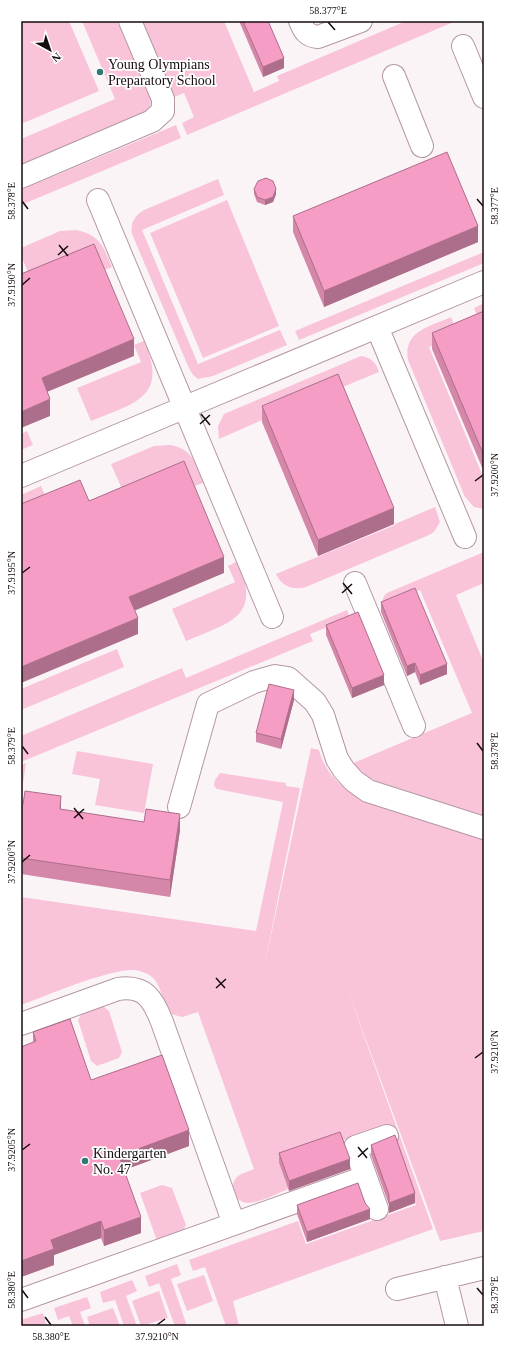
<svg xmlns="http://www.w3.org/2000/svg" width="505" height="1347" viewBox="0 0 505 1347" font-family="Georgia,serif">
<rect width="100%" height="100%" fill="#fbf4f7"/>
<path fill="#f9c3da" d="M21,21H69L99,91L21,124Z
M82,21H117L151,100L150,107L145,112L21,165V139L115,99Z
M142,21H224L254,92L279,81L277,76L406,21H456L187,135L182,123L194,117L184,93L174,97Z
M176,125L181,138L21,205V190Z
M218,179L224,195L142,230L198,364L280,330L287,345L213,376L198,379L193,375L188,366L132,234C130,224 134,216 144,210Z
M227,200L279,326L203,358L150,233Z
M76,230C99,234 104,247 112,267L102,271L32,281L21,256V248L60,231Z
M484,252V263L299,340L295,331Z
M484,303V324L481,325L474,308Z
M451,317L458,335L429,347L484,479V509L474,507L465,497L408,360C403,331 429,327 451,317Z
M144,341C169,397 135,403 91,421L77,388L141,362L134,345Z
M361,356C371,357 376,363 379,372L338,389L337,387L219,439L218,426L224,414Z
M27,431L33,445L21,450V434Z
M170,445C191,448 197,464 205,482L195,486L188,470L125,496L111,464L154,446Z
M41,486L49,504L21,515V495Z
M435,507L440,522L434,532L429,535L306,587C294,591 281,586 276,574L395,525V524Z
M484,552V583L456,595L484,663V816L376,781L364,775L351,764L472,713L420,590L383,606C382,600 383,596 387,593Z
M238,561C262,618 230,622 186,641L172,609L235,582L228,566Z
M347,610L350,618L310,634L313,641L21,762V736L182,668L186,678Z
M117,649L124,667L21,710V689Z
M311,748L319,750C326,776 345,791 369,802L484,839V1231L440,1241L345,983L433,1229L233,1301L239,1326H226L205,1267L193,1271L189,1260L298,1221L306,1244L416,1205L388,1124L279,1163L288,1189C276,1194 260,1203 247,1203C235,1202 228,1186 237,1177C241,1173 248,1172 254,1169L198,1012L182,1017L171,1014C161,1004 163,986 152,977C147,973 141,971 135,970C108,969 48,995 21,1005V897L256,931L283,802L217,789L214,786L215,780L220,773L286,783V786L300,788L264,968Z
M77,751L153,764L144,813L95,805L100,779L72,774Z
M26,763L21,797V765Z
M103,1006L109,1011L122,1052L119,1058L97,1066L91,1061L78,1020L82,1013Z
M162,1185L172,1188L186,1225L183,1231L157,1241L140,1193Z
M177,1264L181,1275L171,1279L187,1326H175L159,1283L149,1287L145,1276Z
M204,1275L213,1301L187,1311L177,1284Z
M132,1280L137,1291L126,1296L137,1326H124L115,1300L103,1303L100,1292Z
M159,1291L168,1318L141,1326L132,1301Z
M87,1297L91,1308L80,1312L85,1326H73L69,1316L58,1320L54,1308Z
M113,1308L120,1326H90L87,1317Z
M43,1313L46,1324L40,1326H21V1320Z"/>
<g fill="none" stroke-linecap="round" stroke-linejoin="round">
<defs>
<path id="minor" d="M300,21C304,31 307,36 318,37L361,21
M463,46L484,97
M394,76L422,146
M21,177L152,121L163,111V99L130,21
M98,200L272,617
M377,327L465,537
M21,476L484,282
M355,583L414,726
M179,807L208,704L254,682L275,676L288,678L315,702L323,715L337,759L344,770L354,781L368,791L484,828
M21,1024L118,989C145,985 153,999 162,1022L234,1224
M377,1209L355,1147L387,1136
M445,1277L457,1326
M397,1289L484,1268
M21,1300L365,1177"/>
</defs>
<use href="#minor" stroke="#b497a3" stroke-width="24"/>
<use href="#minor" stroke="#fff" stroke-width="22"/>
</g>
<path fill="#d487a9" d="M239,21H268L284,68L263,77Z
M254,189L276,194L273,202L265,205L257,202L254,194Z
M293,216L478,242L324,307L293,232Z
M484,311V472L432,349V333Z
M262,406L394,524L318,556L262,422Z
M381,602L447,674L420,685L415,672L407,676L381,612Z
M326,625L384,685L352,698L326,635Z
M294,700L281,749L256,742V733Z
M21,804L61,810L180,830L170,897L21,874Z
M33,1032L91,1080L189,1146L124,1170L141,1233L104,1246L101,1238L54,1255V1265L21,1277V1047L33,1043Z
M371,1145L415,1203L389,1213V1205L371,1155Z
M279,1153L350,1169L289,1191L279,1163Z
M297,1205L370,1219L307,1242L297,1214Z"/>
<path fill="#ac6e8a" d="M284,58V68L263,77V67Z
M276,189V194L273,202L265,205V200Z
M478,226V242L324,307V291Z
M134,339V356L42,394V378Z
M50,399V416L21,428V412Z
M394,508V524L318,556V540Z
M224,557V573L129,613V597Z
M138,618V634L21,683V667Z
M415,663V672L407,676V666Z
M447,664V674L420,685V675Z
M384,675V685L352,698V688Z
M294,690V700L281,749V739Z
M61,796V812L60,809Z
M180,814V830L170,897V880Z
M189,1130V1146L119,1172V1156Z
M350,1159V1169L289,1191V1181Z
M415,1193V1203L389,1213V1203Z
M370,1209V1219L307,1242V1232Z
M141,1217V1233L104,1246V1230Z
M101,1221V1238L54,1255V1265L21,1277V1261L51,1240Z"/>
<path fill="#f69dc5" stroke="#ac6e8a" d="M243,21H268L284,58L263,67Z
M447,152L478,226L324,291L293,216Z
M266,178L273,181L276,189L273,197L265,200L257,197L254,189L258,181Z
M94,244L134,339L42,378L50,399L21,412V274Z
M484,311V456L432,333Z
M338,374L394,508L318,540L262,406Z
M184,461L224,557L129,597L138,618L21,667V504L80,480L89,501Z
M415,588L447,664L420,675L415,663L407,666L381,602Z
M358,612L384,675L352,688L326,625Z
M269,684L294,690L281,739L256,733Z
M25,791L61,796L60,809L144,822L146,809L180,814L170,880L21,858V804H23Z
M70,1019L91,1080L162,1055L189,1130L119,1156L141,1217L104,1230L101,1221L51,1240L54,1249L21,1261V1047L36,1041L33,1032Z
M340,1132L350,1159L289,1181L279,1153Z
M395,1135L415,1193L389,1203V1195L371,1145Z
M358,1183L365,1203L370,1209L307,1232L297,1205Z"/>
<path fill="none" stroke="#160c10" stroke-width="1.5" d="M328,22L335,30M477,199L483,206M22,201L28,209M59,245L68,256M58,255L68,246M22,285L30,278M201,414L210,425M200,424L210,415M475,481L483,475M22,573L30,567M343,583L352,594M342,593L352,584M477,743L483,751M22,746L28,754M74,808L83,819M74,818L84,809M22,862L30,855M216,978L225,988M216,988L226,979M475,1058L483,1052M358,1147L367,1158M22,1150L30,1144M358,1157L368,1148M477,1288L483,1295M22,1290L28,1298M45,1317L51,1325M157,1325L165,1319"/>
<g fill="#2f7874" stroke="#fff" stroke-width="1.5">
<circle cx="100" cy="72" r="4"/>
<circle cx="85" cy="1161" r="4"/>
</g>
<g text-anchor="middle" stroke-width="3.5" stroke-linejoin="round" paint-order="stroke">
<g font-size="14" fill="#160c10" stroke="#fff" text-anchor="start">
<text x="108" y="69">Young Olympians<tspan x="108" dy="16">Preparatory School</tspan></text>
<text x="93" y="1158">Kindergarten<tspan x="93" dy="16">No. 47</tspan></text>
</g>
</g>
<rect width="505" height="1347" fill="none" stroke="#ffffff" stroke-width="44"/>
<g transform="translate(50 50) rotate(140)" stroke="#ffffff" stroke-width="3" paint-order="stroke">
<path d="M0-3L7 15L0 10L-7 15Z" fill="#160c10"/>
<text y="-6" font-size="11" font-weight="bold" text-anchor="middle" fill="#160c10">N</text>
</g>
<rect x="22" y="22" width="461" height="1303" fill="none" stroke="#160c10" stroke-width="1.5"/>
<g font-size="10" text-anchor="middle" fill="#160c10">
<text x="328" y="14">58.377°E</text>
<text transform="translate(11 201) rotate(-90)" y="4">58.378°E</text>
<text transform="translate(494 206) rotate(-90)" y="4">58.377°E</text>
<text transform="translate(11 285) rotate(-90)" y="4">37.9190°N</text>
<text transform="translate(494 475) rotate(-90)" y="4">37.9200°N</text>
<text transform="translate(11 573) rotate(-90)" y="4">37.9195°N</text>
<text transform="translate(11 746) rotate(-90)" y="4">58.379°E</text>
<text transform="translate(494 751) rotate(-90)" y="4">58.378°E</text>
<text transform="translate(11 862) rotate(-90)" y="4">37.9200°N</text>
<text transform="translate(494 1052) rotate(-90)" y="4">37.9210°N</text>
<text transform="translate(11 1150) rotate(-90)" y="4">37.9205°N</text>
<text transform="translate(11 1290) rotate(-90)" y="4">58.380°E</text>
<text transform="translate(494 1295) rotate(-90)" y="4">58.379°E</text>
<text x="51" y="1340">58.380°E</text>
<text x="157" y="1340">37.9210°N</text>
</g>
</svg>
